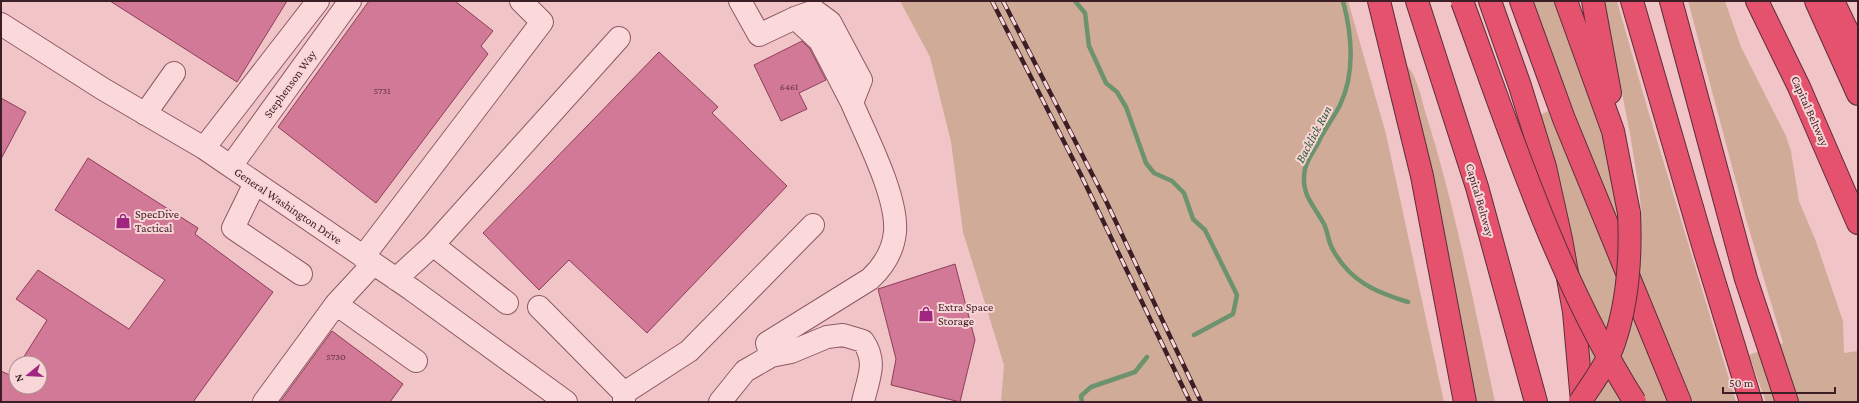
<svg xmlns="http://www.w3.org/2000/svg" width="1859" height="403" viewBox="0 0 1859 403" font-family="'Crimson Pro',serif">
<rect width="100%" height="100%" fill="#f1c5c7"/>
<path fill="#d0ac98" d="M900,1H1348L1386,134L1444,402H1001L1004,365L963,232L951,142L930,57Z
M1531,1H1555L1602,134L1615,196L1619,228Z
M1604,1H1617L1647,107L1736,402H1693L1639,273L1641,211L1639,189L1630,134Z
M1688,1H1725L1741,47L1786,136L1791,151L1799,201L1815,239L1843,321L1844,353L1858,351V402H1766L1749,355L1783,343L1746,219Z
M1407,66C1416,73 1422,100 1425,111C1455,206 1474,305 1495,402H1474L1406,67Z
M1548,111L1668,402H1596L1572,244L1540,115Z"/>
<g fill="none" stroke-linecap="round" stroke-linejoin="round">
<path stroke="#6c936d" stroke-width="4.5" d="M1075,1L1085,13L1089,46L1106,83L1117,92L1126,107L1146,163L1154,173L1172,181L1184,193L1193,219L1205,230L1237,295L1233,314L1194,335
M1343,1C1352,35 1356,72 1340,105C1334,117 1326,127 1320,139C1316,148 1307,159 1305,169C1300,194 1313,204 1324,224C1328,232 1328,242 1333,250C1350,281 1375,292 1408,302
M1082,402L1081,396L1091,387L1135,372L1147,357"/>
</g>
<path fill="#d17996" stroke="#8e3e5a" d="M110,1H287L237,82Z
M369,1H455L493,31L481,46L488,54L376,203L278,127Z
M802,41L810,49L826,80L799,93L807,109L781,121L754,65Z
M659,52L718,107L712,113L787,186L647,333L569,260L539,290L483,233Z
M1,98L26,112L1,159Z
M88,158L198,228L195,234L273,292L193,402H1V371L16,378V387H40V363H20L47,320L16,299L38,270L129,329L165,280L55,210Z
M955,264L975,340L960,402L891,385L896,359L878,289Z
M332,331L403,384L390,402H280Z"/>
<g fill="none" stroke-linecap="round" stroke-linejoin="round">
<defs>
<path id="minor" d="M740,1L759,35L795,18L815,11L830,22L861,80L852,103C866,136 898,197 895,232C893,252 884,266 870,279L767,343L771,356
M795,18L820,41L852,103
M1,24L103,89L204,148L411,289L566,402
M145,114L174,73
M204,148L318,1
M231,166L350,1
M255,183L233,228L301,274
M433,245L507,303
M363,257L542,22L521,1
M373,264L336,304L416,361
M396,279L433,245L619,38
M539,307L624,393V402
M624,393L689,351L813,225
M264,402L336,304
M720,402L745,371L771,356L791,352L827,337L843,335L863,341C878,363 868,378 863,402"/>
<path id="highway" d="M1379,1L1422,176L1465,402
M1417,1L1477,187L1536,402
M1490,1L1520,86L1545,167L1561,239L1574,312L1582,402
M1521,1L1564,119L1680,402
M1566,1L1613,131L1629,213
M1593,1L1610,93
M1632,1L1703,245L1751,402
M1671,1L1746,279L1787,402
M1757,1L1799,87L1858,223
M1816,1L1858,94
M1833,1L1858,53"/>
</defs>
<use href="#minor" stroke="#8d5965" stroke-width="24"/>
<use href="#highway" stroke="#5b2e3a" stroke-width="24"/>
<use href="#minor" stroke="#fbd9da" stroke-width="22"/>
<use href="#highway" stroke="#e4526d" stroke-width="22"/>
<defs>
<path id="rail" d="M992,1L1081,175L1190,402
M1003,1L1107,203L1201,402"/>
</defs>
<use href="#rail" stroke="#3c1e26" stroke-width="4.5"/>
<use href="#rail" stroke="#f8d5d6" stroke-width="3" stroke-dasharray="9" stroke-linecap="butt"/>
<defs>
<path id="highway-bridge" d="M1462,1C1512,137 1557,279 1635,402
M1580,402C1592,384 1607,364 1614,343C1628,302 1631,255 1629,213"/>
</defs>
<use href="#highway-bridge" stroke="#5b2e3a" stroke-width="24" stroke-linecap="butt"/>
<use href="#highway-bridge" stroke="#e4526d" stroke-width="22"/>
</g>
<defs>
<symbol id="shop-bare" viewBox="-9 -9 18 18"><path d="M-5-2.5h2.3a2.7 3.5 0 0 1 5.4 0H5L5.5 6h-11ZM-1.5-2.5h3a1.5 2.3 0 0 0-3 0Z" fill="#a02682" stroke="#f8d5d6" stroke-width="2.5" paint-order="stroke"/></symbol>
</defs>
<g fill-rule="evenodd">
<use href="#shop-bare" x="112" y="210" width="22" height="22"/>
<use href="#shop-bare" x="915" y="303" width="22" height="22"/>
</g>
<g text-anchor="middle" stroke-width="4" stroke-linejoin="round" paint-order="stroke">
<g font-size="10" fill="#613542">
<text x="789" y="90">6461</text>
<text x="382" y="94">5731</text>
<text x="336" y="360">5730</text>
</g>
<g font-size="12" fill="#3c1e26" stroke="#f8d5d6">
<text transform="translate(290 84) rotate(-54)" y="4">Stephenson Way</text>
<text transform="translate(1810 111) rotate(66)" y="4">Capital Beltway</text>
<text transform="translate(1480 200) rotate(74)" y="4">Capital Beltway</text>
<text transform="translate(288 206) rotate(34)" y="4">General Washington Drive</text>
</g>
<g font-size="12" fill="#3c1e26" stroke="#f8d5d6" text-anchor="start">
<text x="135" y="218">SpecDive<tspan x="135" dy="14">Tactical</tspan></text>
<text x="938" y="311">Extra Space<tspan x="938" dy="14">Storage</tspan></text>
</g>
<g font-size="13" font-style="italic" fill="#2d5d36" stroke="#f8d5d6">
<text transform="translate(1313 134) rotate(-62)" y="5">Backlick Run</text>
</g>
</g>
<rect width="1859" height="403" fill="none" stroke="#3c1e26" stroke-width="4"/>
<g transform="translate(28 375) rotate(252)"><circle r="19" fill="#f8d5d6" stroke="#ad8c90"/>
<path d="M0-3L7 15L0 10L-7 15Z" fill="#a02682"/>
<text y="-6" font-size="11" font-weight="bold" text-anchor="middle" fill="#3c1e26">N</text>
</g>
<path d="M1723 387v6h112v-6" fill="none" stroke="#3c1e26" stroke-width="2"/>
<text x="1729" y="387" font-size="12" fill="#3c1e26" stroke="#f8d5d6" stroke-width="3" paint-order="stroke">50 m</text>
</svg>
